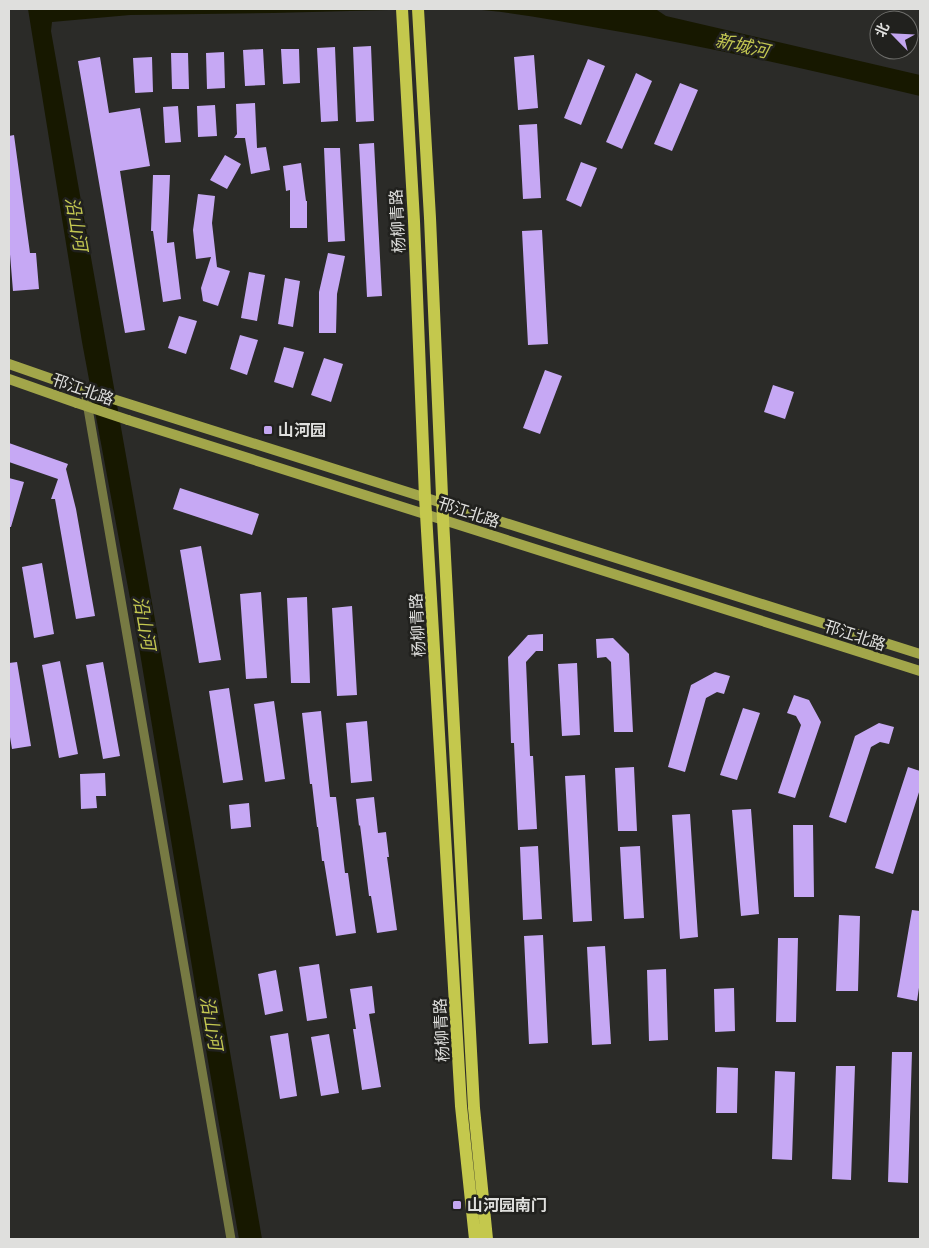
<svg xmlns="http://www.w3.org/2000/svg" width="929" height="1248" viewBox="0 0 929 1248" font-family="'Asap Condensed','Noto Sans SC',sans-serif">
<rect width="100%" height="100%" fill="#2b2b28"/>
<path fill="#171800" d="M28,9H428L273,13L130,15L52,22L51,31L190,818L262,1239H239L200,1015L138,641L82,342Z
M469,9H658L657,10L666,16L920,75V96C816,71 710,47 604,29C559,21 515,12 469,9Z"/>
<path fill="#c6a8f4" d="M371,46L374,121L356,122L353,47Z
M335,47L338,121L321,122L317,48Z
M263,49L265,85L245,86L243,50Z
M281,49H299L300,83L283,84Z
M224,52L225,88L207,89L206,53Z
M171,53H188L189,89H172Z
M534,55L538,108L518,110L514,57Z
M100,57L109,113L140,108L150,166L120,171L145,330L125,333L78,61Z
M152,57L153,92L135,93L133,58Z
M588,59L605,66L581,125L564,118Z
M636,73L652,81L622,149L606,142Z
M680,83L698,90L672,151L654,144Z
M255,103L257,148L266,147L270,170L251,174L245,138H234L237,134L236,104Z
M215,105L217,136L198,137L197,106Z
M178,106L181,142L165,143L163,107Z
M537,124L541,198L523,199L519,125Z
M14,135L30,253H36L39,289L13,291L9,242V136Z
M374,143L382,296L367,297L359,144Z
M324,148H340L345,241L328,242Z
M225,155L241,164L227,189L210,180Z
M581,162L597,168L581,207L566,200Z
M301,163L306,201H307V228H290V190L286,191L283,166Z
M153,175H170L167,243L174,242L181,299L163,302L153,231H151Z
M198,194L215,196L212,223L217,267L230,271L218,306L203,301L201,288L211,257L196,259L193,230Z
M542,230L548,344L528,345L522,231Z
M328,253L345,256L337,294L336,333H319V292Z
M249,272L265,275L257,321L241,318Z
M285,278L300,281L293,327L278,324Z
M179,316L197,321L186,354L168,348Z
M240,335L258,340L247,375L230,369Z
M284,347L304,352L293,388L274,382Z
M324,358L343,364L331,402L311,395Z
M545,370L562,376L540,434L523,428Z
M773,385L794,392L785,419L764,412Z
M9,443L68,464L66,469L76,509L95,616L76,619L55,499H51L58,479L9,462Z
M9,478L24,482L11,527H9Z
M180,488L259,514L252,535L173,509Z
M201,546L221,660L199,663L180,550Z
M42,563L54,634L34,638L22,567Z
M261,592L267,678L246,679L240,594Z
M307,597L310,683H291L287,598Z
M352,606L357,695L337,696L332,608Z
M543,634V651H536L526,662L530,756H533L537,829L518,830L514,743H511L508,657L528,635Z
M613,638L629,654L633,732H614L611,662L606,657L597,658L596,639Z
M60,661L78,754L59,758L42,665Z
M17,662L31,746L12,749L9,731V663Z
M103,662L120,756L103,759L86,665Z
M577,663L580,735L562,736L558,664Z
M715,672L730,676L724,694L717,692L706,698L685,772L668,767L691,685Z
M229,688L243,780L223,783L209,691Z
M794,695L809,700L821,722L795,798L778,793L801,725L796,716L787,713Z
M274,701L285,779L265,782L254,704Z
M743,708L760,713L737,780L720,775Z
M321,711L330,797H336L345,873H348L356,933L336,936L324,861H322L318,827H317L312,784H310L302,713Z
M367,721L372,781L351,783L346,723Z
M879,723L894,727L889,744L880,742L871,747L846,823L829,817L855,736Z
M634,767L637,831H618L615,768Z
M908,767L920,771V789L893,874L875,868Z
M105,773L106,796H96L97,808L81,809L80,774Z
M585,775L592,921L573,922L565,776Z
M374,797L378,833L386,832L389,857H387L397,930L377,933L371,896H369L360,825L359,826L356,799Z
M249,803L251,827L231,829L229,805Z
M751,809L759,914L741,916L732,810Z
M690,814L698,937L680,939L672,815Z
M793,825H813L814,897H794Z
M538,846L542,919L523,920L520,847Z
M640,846L644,918L624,919L620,847Z
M912,910L920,911V981L917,1001L897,997Z
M839,915L860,916L858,991H836Z
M543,935L548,1043L529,1044L524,936Z
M778,938H798L796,1022H776Z
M605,946L611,1044L592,1045L587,947Z
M319,964L327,1018L307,1021L299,967Z
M666,969L668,1040L649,1041L647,970Z
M276,970L283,1011L265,1015L258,974Z
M372,986L375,1013L369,1014L381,1087L362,1090L353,1029H356L350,989Z
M734,988L735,1031L715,1032L714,989Z
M288,1033L297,1096L280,1099L270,1036Z
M329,1034L339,1093L321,1096L311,1037Z
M892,1052H912L908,1183L888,1182Z
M836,1066H855L851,1180L832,1179Z
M717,1067L738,1068L737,1113H716Z
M775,1071L795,1072L792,1160L772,1159Z"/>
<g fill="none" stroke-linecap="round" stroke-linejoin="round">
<path stroke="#777a43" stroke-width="9" d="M85,391L231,1239"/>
<path stroke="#a2a64a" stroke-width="10" d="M9,364L75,387L920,654
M9,379L77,403
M128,420L920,671"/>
<path stroke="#c4c84d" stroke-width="12" d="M402,9L414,221L425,497L461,1106L475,1239
M418,9L430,218L443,519L474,1108L487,1239"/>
<path stroke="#a2a64a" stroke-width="10" d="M77,403L128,420"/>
</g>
<g fill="#c4a7f1" stroke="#21211e" stroke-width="2">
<rect x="263" y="425" width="10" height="10" rx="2.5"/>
<rect x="452" y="1200" width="10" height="10" rx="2.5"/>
</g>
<g text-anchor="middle" stroke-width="5" stroke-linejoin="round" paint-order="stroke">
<g font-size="16" fill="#dfdfdd" stroke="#21211e">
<text transform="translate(397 221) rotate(-93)" y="6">杨柳青路</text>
<text transform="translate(83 389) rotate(19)" y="6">邗江北路</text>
<text transform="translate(469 512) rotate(18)" y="6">邗江北路</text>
<text transform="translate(417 625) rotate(-93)" y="6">杨柳青路</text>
<text transform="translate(855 635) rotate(18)" y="6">邗江北路</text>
<text transform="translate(441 1030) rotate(-93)" y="6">杨柳青路</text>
</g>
<g font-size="16" font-weight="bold" fill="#dfdfdd" stroke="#21211e" text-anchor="start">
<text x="278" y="436">山河园</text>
<text x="467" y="1211">山河园南门</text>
</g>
<g font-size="18" font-style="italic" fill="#c3c751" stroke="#21211e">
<text transform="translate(742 46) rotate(13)" y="6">新城河</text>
<text transform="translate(76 224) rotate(80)" y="6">沿山河</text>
<text transform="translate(144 623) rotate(80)" y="6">沿山河</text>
<text transform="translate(211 1023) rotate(80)" y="6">沿山河</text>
</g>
</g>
<rect width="929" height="1248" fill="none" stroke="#dfdfdd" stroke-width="20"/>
<g transform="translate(894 35) rotate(294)"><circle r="24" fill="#21211e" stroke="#6d6d6a"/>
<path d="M0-4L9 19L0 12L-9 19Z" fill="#c4a7f1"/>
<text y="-8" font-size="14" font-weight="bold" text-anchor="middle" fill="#dfdfdd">北</text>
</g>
</svg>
